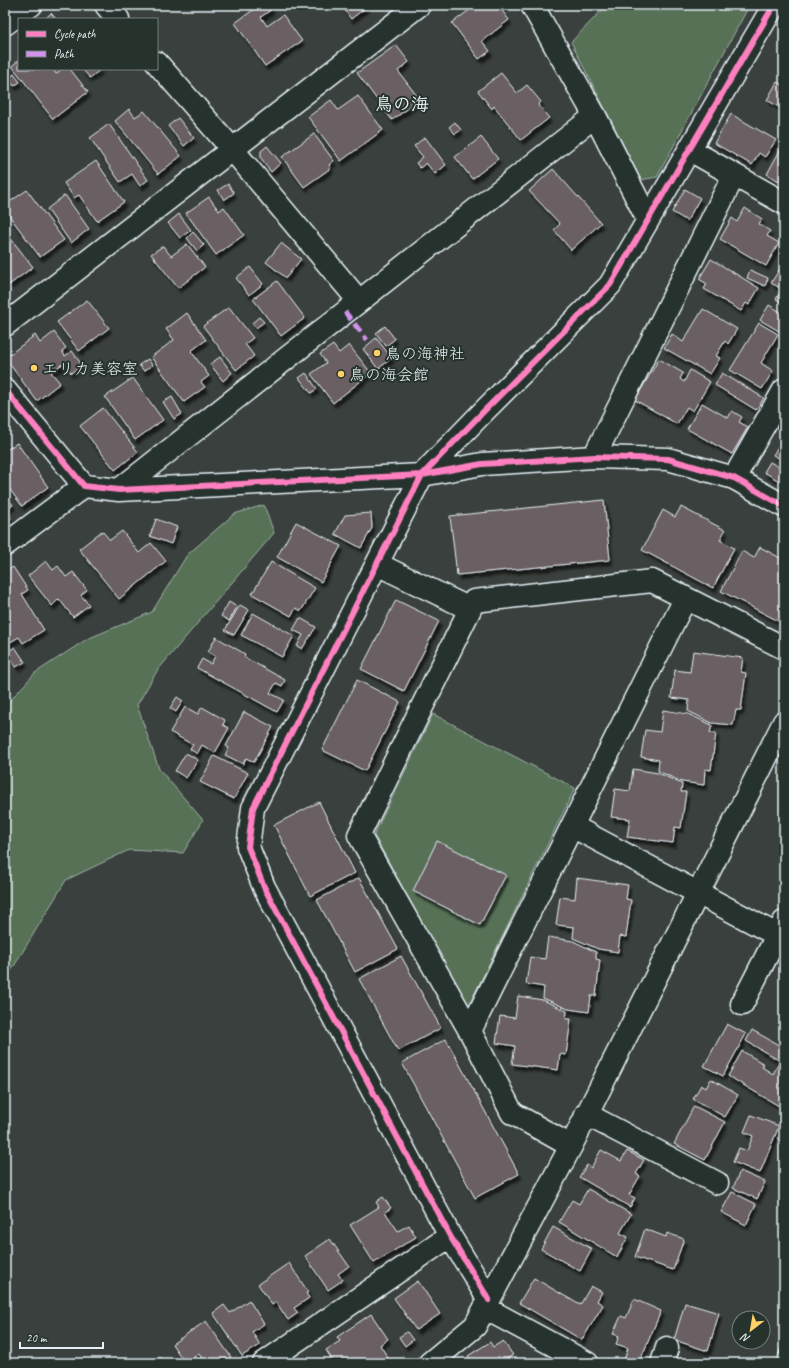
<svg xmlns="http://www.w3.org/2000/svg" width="789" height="1368" viewBox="0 0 789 1368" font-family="Caveat,'Klee One',sans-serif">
<defs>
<filter id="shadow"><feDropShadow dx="2.5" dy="4.5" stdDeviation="1" flood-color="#0009"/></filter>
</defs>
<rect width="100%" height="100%" fill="#3a403d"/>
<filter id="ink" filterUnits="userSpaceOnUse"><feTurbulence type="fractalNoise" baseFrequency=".025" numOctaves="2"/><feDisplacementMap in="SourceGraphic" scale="8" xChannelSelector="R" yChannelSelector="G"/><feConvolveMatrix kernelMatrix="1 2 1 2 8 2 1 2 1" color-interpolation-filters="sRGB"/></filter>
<g filter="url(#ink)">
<path fill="#577157" stroke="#a0b1a8" d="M607,5L749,6L657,177L641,180L571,42Z
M264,505L274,533L157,671L137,705L159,769L203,820L183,853L129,850L66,880L5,981V706L35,673L87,639L152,612L187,555L234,514Z
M433,714L575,788L468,1007L374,835Z"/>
<path fill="#6a5e62" stroke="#e8f1f8" filter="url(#shadow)" d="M260,5H269L272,9L261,17L267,26L283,15L302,41L265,66L235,23Z
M341,5H369L351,19Z
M476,5H479L481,6L482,5H498L509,20L482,41L490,51L479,59L452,23Z
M51,13L56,19H45Z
M396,45L409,62L398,71L420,100L392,120L357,73Z
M19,60V69H53L56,74L62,69H70L88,92L53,119L12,66Z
M5,63L10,70L5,73Z
M82,69H101L90,78Z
M501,73L517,93L527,85L541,102L538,105L549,118L521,140L494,106L492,109L478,91Z
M14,74L20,82L14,86L8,79Z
M777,82L784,86V110L767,100Z
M358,96L383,130L341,161L308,117L331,100L338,110Z
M129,109L135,117L144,111L181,156L158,174L115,121Z
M731,114L776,140L765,157L759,153L752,165L714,143Z
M178,118L194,138L184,146L168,126Z
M455,122L461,130L455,134L449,127Z
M109,124L148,180L140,186L132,174L120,182L90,138Z
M314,134L334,161L329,165L331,168L304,187L282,157Z
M425,137L446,165L435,174L426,163L420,168L416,163L423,157L414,146Z
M481,137L498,159L472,179L455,157Z
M783,145L784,179L782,183L767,174Z
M267,146L281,163L271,172L261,158V151Z
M96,161L124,202L97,221L79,195L74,198L64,183Z
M553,169L601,223L571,250L554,230L560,224L529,191Z
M228,184L234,193L224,200L218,190Z
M685,189L700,198L687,221L672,212Z
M27,190L64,240L40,257L5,210V205Z
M65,195L89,229L71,243L47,209Z
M209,197L219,211L224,207L244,235L216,255L186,213Z
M745,208L762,219L759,224L770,231L767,236L779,243L766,266L720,239L732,218L737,222Z
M179,214L191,230L180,238L168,223Z
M5,231L33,267L9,285L5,280Z
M193,232L204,245L197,251L187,238Z
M281,243L301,259L286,278L266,262Z
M187,244L205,267L178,288L151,254L163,246L171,256Z
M711,259L759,288L749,305L746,303L741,311L704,289L707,284L699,279Z
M784,262V304L776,299L782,289L771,283Z
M250,267L263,284L249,295L236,278Z
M750,270L768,278L765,286L747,278Z
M277,281L305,318L281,336L253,299Z
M87,300L109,328L79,351L57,322Z
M769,305L784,314V334L760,320Z
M229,307L253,338L245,344L254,356L236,370L203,326Z
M703,309L737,329L728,344L725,341L716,356L720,358L710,374L664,348L672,334L683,342Z
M187,313L206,340L191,351L209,376L201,382L205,387L184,402L151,357L174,340L166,329Z
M259,317L264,322L256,328L252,323Z
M759,323L778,334L761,363L773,371L762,389L730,370Z
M385,326L395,339L386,346L376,333Z
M54,332L66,348L62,351L65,356L72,351L82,365L71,373L64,363L51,372L60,383L37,401L5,358L35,335L40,343Z
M376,338L392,358L378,369L363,349Z
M333,345L339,353L349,345L371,373L333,403L311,374L326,363L320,354Z
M220,357L232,373L223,381L210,364Z
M148,359L152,365L144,371L139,365Z
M659,359L683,373L680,379L684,382L690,370L710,382L693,411L687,407L677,424L635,400Z
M306,373L317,389L311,393L299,378Z
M722,373L764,398L756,410L715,385Z
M133,378L163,420L135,440L105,397Z
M172,397L182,414L174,419L163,402Z
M702,403L728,418L732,411L742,417L739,422L748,427L732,454L687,429Z
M103,408L138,452L115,470L80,426Z
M784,437V461L773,455Z
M17,443L48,487L22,506L5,483V451Z
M770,462L784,470V473L779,481L764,472Z
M5,495L13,505L5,511L11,518L5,522Z
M604,500L610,560L457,575L450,516Z
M681,507L725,530L720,540L734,548L713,588L642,550L663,510L675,517Z
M371,513L372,528L361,548L335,534L345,515Z
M156,519L177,527L171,544L150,536Z
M296,522L341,546L321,582L277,557Z
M102,531L110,540L122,531L139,553L151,543L166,561L119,599L79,549Z
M760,547L784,560V624L721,591L742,551L754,558Z
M46,561L53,570L58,566L66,577L73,572L87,590L81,595L89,605L73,617L59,599L52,606L28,576Z
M271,562L315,588L301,611L296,608L291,616L252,594Z
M13,567L28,590L22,594L44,630L23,643L19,637L5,645V572Z
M396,600L439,621L404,691L361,669Z
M229,602L237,607L229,621L221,616Z
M240,605L249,610L234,635L225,630Z
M253,613L294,636L282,657L241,635Z
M300,618L316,627L302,649L297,646L303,635L293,630Z
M216,637L245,654L244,657L285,680L282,686L276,683L270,693L284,700L277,712L197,668L202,659L211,664L215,656L208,652Z
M15,647L25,662L16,667L7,652Z
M693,651L743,658L741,672L746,673L741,710H736L733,725L712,723L688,711L689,700L671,698L675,670L690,672Z
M357,680L400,702L365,771L322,750Z
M177,697L183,701L176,712L170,708Z
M185,707L198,714L202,707L225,720L223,725L229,728L215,753L202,745L197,754L190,749L193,745L170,732Z
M663,710L688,714L712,725L710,733H716L711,770L705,769L704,785L682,782L658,771L659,760L641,757L645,730L660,732Z
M244,712L273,727L254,762L246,758L243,764L225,755L229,748L226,746Z
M186,753L198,760L186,778L175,771Z
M214,756L248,773L234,799L200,782Z
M633,769L658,773L682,784L681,792H686L681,828L675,827L673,843L627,837L630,819L611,817L615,789L630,791Z
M319,802L355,873L310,896L274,825Z
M437,841L506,875L480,925L413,891Z
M359,878L398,949L355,972L317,900Z
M577,878L628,885L626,899L631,900L626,937L620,936L618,952L598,949L573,938L574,927L556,925L560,897L575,899Z
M548,937L573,941L596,952V959L600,960L596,996H591L589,1012L568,1009L543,998L544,987L526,984L530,957L545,959Z
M401,956L441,1028L398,1051L359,979Z
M518,996L543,1000L567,1011L566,1019H571L566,1055L560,1054L558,1070L512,1064L515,1046L496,1043L500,1016L515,1018Z
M727,1024L746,1034L723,1076L704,1066Z
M752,1030L784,1048V1109L728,1076L742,1051L764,1064L762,1067L773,1074L780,1061L746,1041Z
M446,1039L519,1174L475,1198L402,1063Z
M711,1079L738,1095L725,1117L693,1099L701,1085L706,1088Z
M694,1106L725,1122L705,1160L674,1144Z
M751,1115L779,1126L760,1173L733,1162L739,1148L747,1151L753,1136L744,1132Z
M601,1150L621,1161L627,1151L644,1160L636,1174L640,1176L629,1195L635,1198L630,1207L579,1177L587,1165L591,1168Z
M740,1171L765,1182L757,1199L733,1188Z
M588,1189L631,1214L620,1233L628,1237L617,1257L559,1222L572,1200L579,1204Z
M732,1192L756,1204L746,1225L721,1212Z
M383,1197L391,1208L385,1212L398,1231L409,1225L416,1237L374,1263L350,1225L379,1207L376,1202Z
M553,1227L592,1249L580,1271L541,1249Z
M645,1229L666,1237L667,1233L684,1239L673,1270L635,1257Z
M330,1239L349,1266L338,1274L343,1280L328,1290L305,1256Z
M289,1263L308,1292L306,1293L309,1298L294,1308L298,1313L288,1320L276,1302L272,1305L258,1284Z
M534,1278L580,1305L591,1286L602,1292L597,1301L603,1305L582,1340L519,1303Z
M418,1281L440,1314L416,1330L394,1298Z
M634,1299L661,1311L639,1363H623L628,1348L616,1344L619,1336L613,1334L621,1316L626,1318Z
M249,1300L264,1324L252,1332L260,1345L242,1356L213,1313L224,1305L230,1313Z
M685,1303L719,1313L708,1351L674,1340Z
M371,1314L388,1339L380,1345L388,1358L380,1363H334L326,1350L340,1341L337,1337Z
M206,1321L231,1357L223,1363H205L199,1354L185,1363L172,1344Z
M407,1332L413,1340L405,1346L399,1337Z
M503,1341L513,1355L501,1363H472L468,1356L490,1342L493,1347Z
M159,1356L164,1363H149Z"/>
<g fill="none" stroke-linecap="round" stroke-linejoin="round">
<defs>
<path id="street" d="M106,5L118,19
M532,5L595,116L648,220
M5,24L31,5
M157,63L233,150L359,301
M690,150L784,203
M5,325L419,5
M5,390L84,486L119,490L422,475
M594,457L734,175
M734,478L784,390
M119,490L595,116
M5,545L84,486
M377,564L470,609
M572,826L777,935
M742,1004L784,922
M470,1031L685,599
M586,1114L717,1183
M571,1146L512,1113L470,1031L359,835L474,601L652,581L784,648
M485,1308L587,1363
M264,1363L450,1236
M430,1363L475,1326L489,1300L450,1236L264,887L248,847L253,808L422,475L481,414L610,285L774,5
M662,1363L667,1348"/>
<path id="secondary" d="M422,475L482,464L594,457L668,459L734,478L784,506
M489,1300L571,1146L784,722"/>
</defs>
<use href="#street" stroke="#e8f1f8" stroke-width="25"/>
<use href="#secondary" stroke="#e8f1f8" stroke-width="25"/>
<use href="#street" stroke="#26332d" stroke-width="22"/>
<use href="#secondary" stroke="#26332d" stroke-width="22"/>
<defs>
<path id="rail" d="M778,1363L784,1343"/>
</defs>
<use href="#rail" stroke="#e8f1f8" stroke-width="4.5"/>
<use href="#rail" stroke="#26332d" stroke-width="3" stroke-dasharray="9" stroke-linecap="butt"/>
<path stroke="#d193ec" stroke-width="5" stroke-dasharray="10 5" stroke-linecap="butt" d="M345,312L367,340"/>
<defs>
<path id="cycleway" d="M5,390L84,486L119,490L422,475L482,464L594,457L668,459L734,478L784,506
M489,1300L450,1236L264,887L248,847L253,808L422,475L481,414L610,285L774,5"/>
</defs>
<use href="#cycleway" stroke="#26332d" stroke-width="8"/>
<use href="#cycleway" stroke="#ff80c0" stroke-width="6"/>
</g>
</g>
<g fill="#ffd166" stroke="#26332d" stroke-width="1.5">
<circle cx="377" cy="353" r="4"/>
<circle cx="34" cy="368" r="4"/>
<circle cx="341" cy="374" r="4"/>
</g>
<g text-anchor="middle" stroke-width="4" stroke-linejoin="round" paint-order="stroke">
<g font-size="16" fill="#e8f1f8" stroke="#26332d" text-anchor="start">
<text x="385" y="359">鳥の海神社</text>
<text x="42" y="374">エリカ美容室</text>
<text x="349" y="380">鳥の海会館</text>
</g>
<g font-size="18" font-weight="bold" fill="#e8f1f8" stroke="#26332d">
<text x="402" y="110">鳥の海</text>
</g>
</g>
<rect width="789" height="1368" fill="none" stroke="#26332d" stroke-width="20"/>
<rect x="10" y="10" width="769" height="1348" fill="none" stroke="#e8f1f8" stroke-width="1.5" filter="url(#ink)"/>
<rect x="18" y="18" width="140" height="52" fill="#26332d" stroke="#747f7e"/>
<rect x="26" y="31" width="20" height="6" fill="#ff80c0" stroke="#747f7e"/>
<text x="54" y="38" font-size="12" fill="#e8f1f8">Cycle path</text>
<rect x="26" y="51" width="20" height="6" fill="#d193ec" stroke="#747f7e"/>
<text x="54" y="58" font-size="12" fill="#e8f1f8">Path</text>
<g transform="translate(751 1330) rotate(211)"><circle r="19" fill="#26332d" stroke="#747f7e"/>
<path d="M0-3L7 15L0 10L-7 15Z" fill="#ffd166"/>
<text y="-6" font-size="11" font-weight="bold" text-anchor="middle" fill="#e8f1f8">N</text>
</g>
<path d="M20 1342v6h83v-6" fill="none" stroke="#e8f1f8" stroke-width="2"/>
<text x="26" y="1342" font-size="12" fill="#e8f1f8" stroke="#26332d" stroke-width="3" paint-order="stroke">20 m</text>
</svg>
